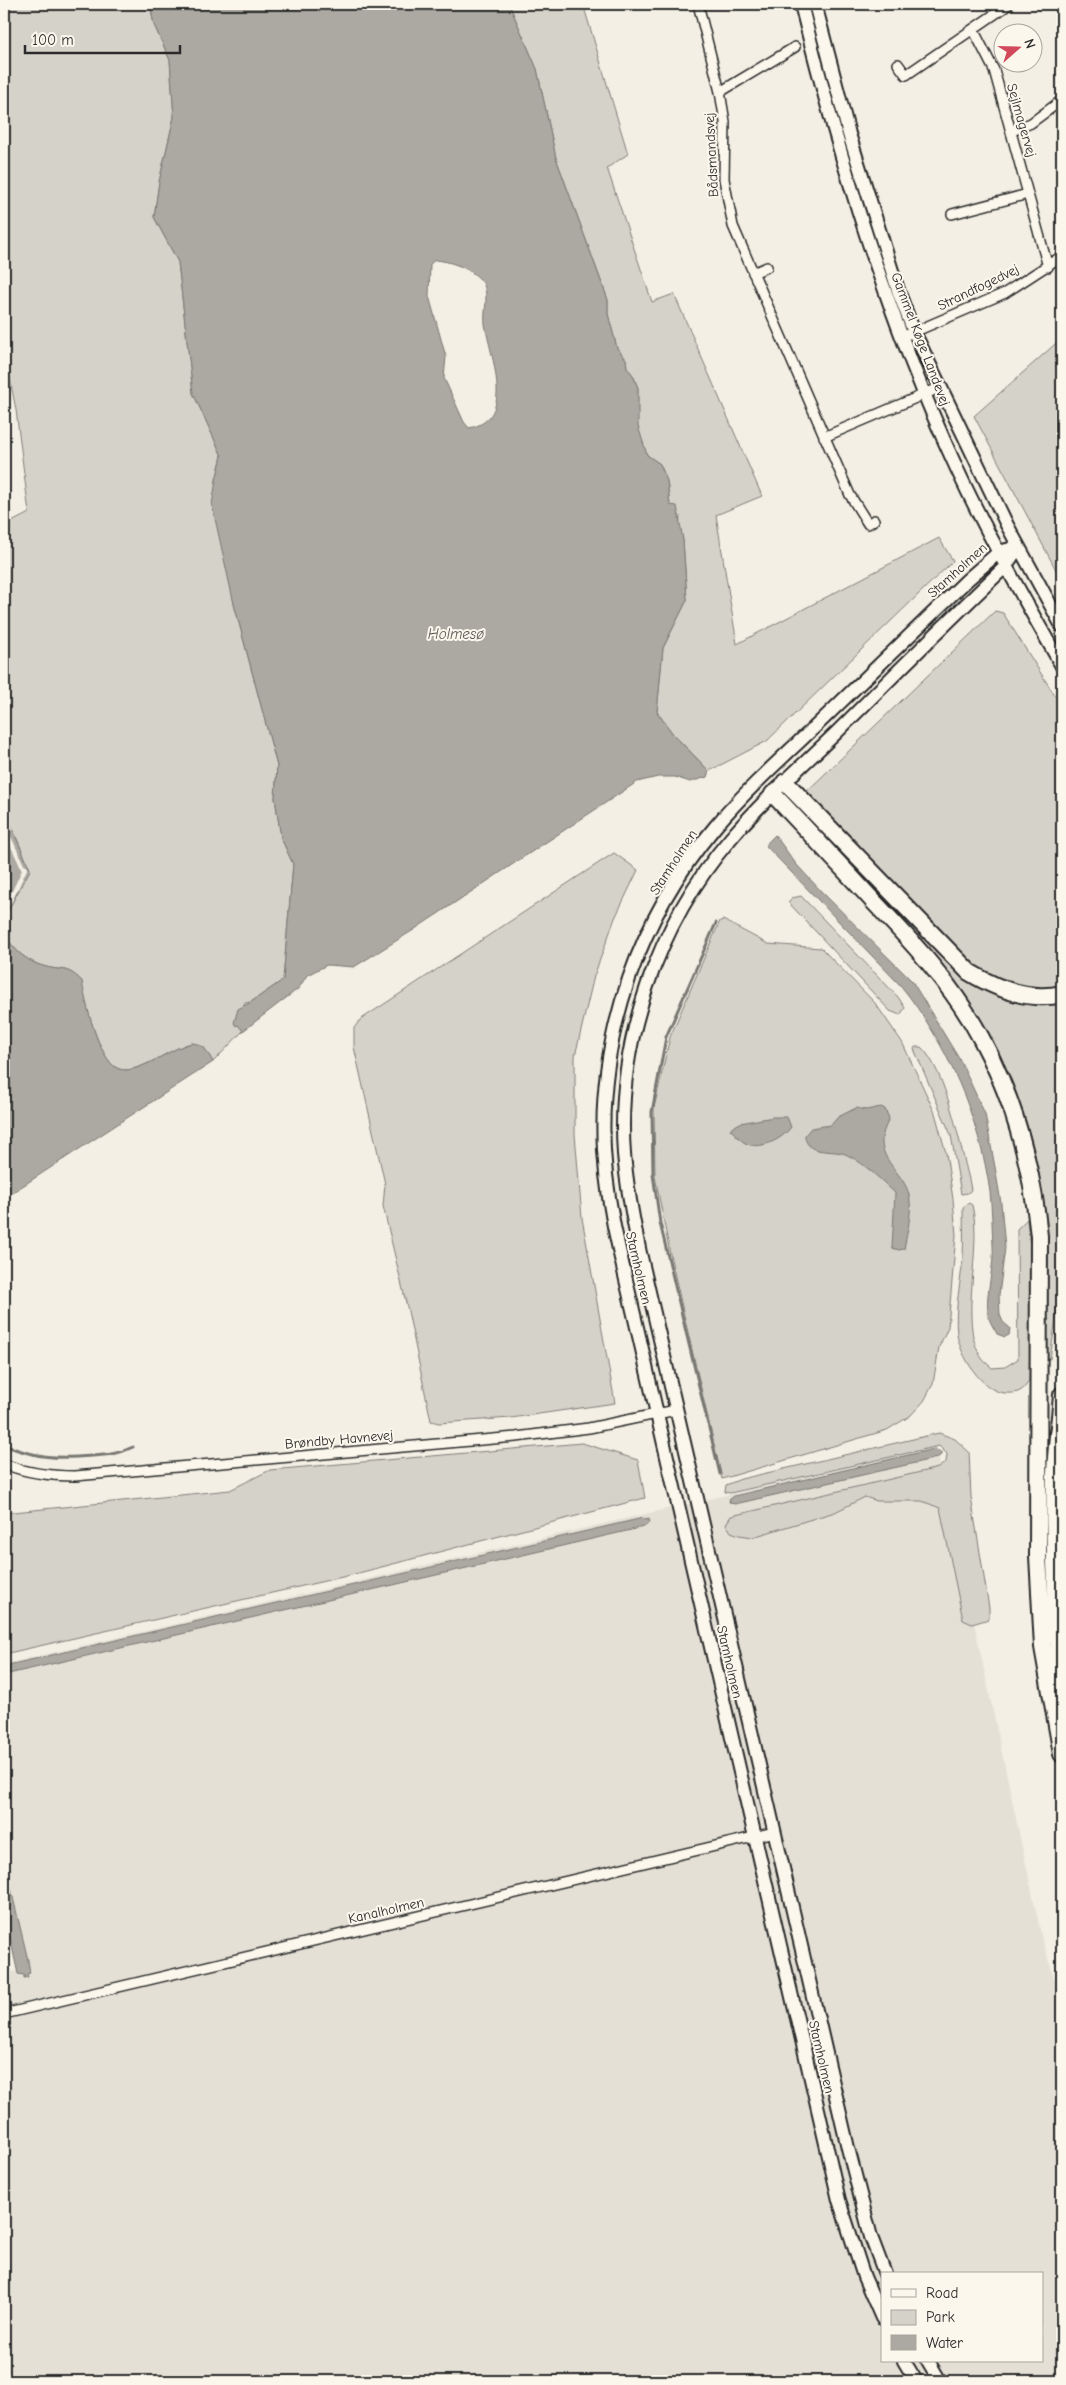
<svg xmlns="http://www.w3.org/2000/svg" width="1066" height="2385" viewBox="0 0 1066 2385" font-family="'Comic Neue',sans-serif">
<rect width="100%" height="100%" fill="#f3efe4"/>
<filter id="ink" filterUnits="userSpaceOnUse"><feTurbulence type="fractalNoise" baseFrequency=".02" numOctaves="2"/><feDisplacementMap in="SourceGraphic" scale="10" xChannelSelector="R" yChannelSelector="G"/><feConvolveMatrix kernelMatrix="1 2 1 2 8 2 1 2 1" color-interpolation-filters="sRGB"/></filter>
<g filter="url(#ink)">
<path fill="#e4e0d6" fill-rule="evenodd" d="M936,1446L1042,1939L1062,2004V2381H4V1974L20,1970L4,1903V1664ZM882,2274H1042V2361H882Z"/>
<path fill="#d5d2c9" stroke="#807e7a" d="M4,4H150L154,25L170,60L174,117L159,182L154,217L178,262L193,393L222,456L216,480L234,604L277,766L275,798L281,838L293,864L283,980L251,1002L245,1003L236,1021L243,1031L213,1062L204,1047L192,1043C172,1048 156,1062 136,1068C130,1070 122,1071 117,1068C98,1058 85,1001 81,981C66,965 62,972 43,966C25,961 3,943 4,922C5,913 25,880 30,869L4,809V526L29,513L16,410L5,353L4,336Z
M509,4H583L628,154L607,168L652,302L674,294L762,496L716,515L737,644L939,538L953,561L767,741L709,771L673,734L657,712L663,648L687,600L683,540L679,528L680,516L670,505L667,481L660,464L647,455L637,426L638,388L633,375L627,368L626,359L617,348L608,314V300L556,158L537,69Z
M1062,338V581L974,416Z
M995,611L1003,613L1062,707V987L1031,991L1001,982L970,965L805,793Z
M794,803L959,973C993,994 1021,1010 1062,1000V1275L1050,1359H1045C1045,1310 1047,1260 1043,1212C1038,1137 1009,1058 966,998C943,966 916,938 889,910C856,875 824,840 791,805Z
M614,853L638,870L615,918L594,976L575,1056V1134L582,1218L615,1403L511,1418L439,1423L431,1421L408,1311L383,1206L385,1184L354,1047V1028L360,1020Z
M801,896L898,997L905,1008L900,1015L890,1011L788,902L792,898Z
M723,920L768,944L821,948L875,1003L902,1042L935,1113L946,1153L953,1199L956,1235L948,1327L939,1347L933,1384L924,1401L910,1416L887,1430L722,1479L671,1259L655,1176L654,1108L670,1037L720,921Z
M915,1047H921C946,1070 960,1145 969,1179L971,1190L968,1193L961,1194L951,1135L914,1049Z
M969,1203L972,1205C983,1249 958,1322 981,1357C983,1361 988,1364 992,1368L1005,1367L1018,1359L1017,1229L1027,1219L1032,1266L1029,1380C1024,1391 1018,1394 1005,1393C982,1392 960,1355 957,1334C954,1309 961,1282 963,1257C964,1240 963,1223 963,1207Z
M939,1433L955,1439L969,1452L971,1497L989,1608V1619L972,1624L963,1620L940,1508L922,1501H877L865,1497L835,1512L753,1537L739,1535L731,1532L726,1524L731,1516L938,1468L946,1462L947,1454L939,1446L730,1493L725,1492L726,1485L741,1479Z
M582,1443L638,1460L645,1498L351,1575L4,1654V1513L230,1490L270,1470Z"/>
<path fill="#aca9a2" stroke="#787772" fill-rule="evenodd" d="M150,4H356L361,7L368,4H509L537,69L556,158L608,300V314L617,348L626,359L627,368L633,375L638,388V426L647,455L660,464L667,481L670,505L677,506L683,540L687,600L663,648L657,712L673,734L709,771L707,777L690,782L675,777H658L637,782L412,931L354,967L327,965L307,975L299,988L243,1031L238,1025L236,1026L234,1023L238,1009L251,1002L283,980L293,864L281,838L275,798L277,766L234,604L212,505L216,480L222,456L193,393L178,262L154,217L159,182L174,117L170,60L154,25ZM435,260C450,261 469,268 480,279C491,290 483,311 485,324C490,356 517,419 469,428L464,422L444,378L446,357L429,296L430,264Z
M4,809L30,870C25,880 5,913 4,922C3,943 25,961 43,966C62,972 66,965 82,981C85,1001 98,1058 117,1068C122,1071 130,1070 136,1068C156,1062 172,1048 192,1043C204,1044 207,1052 213,1062L4,1198Z
M775,835L796,864L821,891L912,981L961,1062L985,1114L995,1167L1001,1203L1005,1248L999,1295L1000,1315L1003,1322L1010,1328L1009,1335L1005,1337L997,1334C994,1328 988,1320 988,1313C985,1293 995,1267 993,1245C992,1228 992,1210 990,1192C980,1119 947,1043 901,986L765,845Z
M881,1107L885,1109L889,1118C887,1124 882,1133 882,1140C881,1162 905,1175 909,1195C913,1211 907,1232 904,1249L899,1250L892,1248L895,1193C882,1181 859,1158 842,1153C833,1151 820,1152 812,1148C807,1145 805,1140 805,1135L811,1128L831,1125L838,1117L856,1108L866,1110Z
M773,1117H787L791,1127C783,1139 760,1151 745,1143C740,1140 735,1134 730,1129L740,1123Z
M934,1449L941,1452V1455L937,1458L735,1504L730,1503L729,1500L734,1496Z
M643,1518L645,1520L649,1519L650,1522L644,1527L4,1675V1666Z
M4,1860L28,1960L30,1973L27,1974L28,1977L24,1978V1975L18,1974L4,1910Z"/>
<path fill="#f3efe4" d="M4,823L5,826L10,823L13,830L9,832L24,865L28,867L8,910L11,912L9,916L5,915L4,918V908L22,870L4,832Z"/>
<g fill="none" stroke-linecap="round" stroke-linejoin="round">
<path stroke="#787772" stroke-width="3" d="M716,923L666,1037L652,1112L653,1174L660,1223L720,1474
M4,1445C37,1458 56,1459 92,1456C107,1455 119,1454 133,1447"/>
<defs>
<path id="street" d="M698,4L720,92L795,47
M973,29L994,70L1048,267
M898,64L906,75L1008,5
M720,92L725,122L724,179L733,226L850,495L868,524L874,520
M1012,131L1031,123L1062,100
M952,214L1028,194
M753,273L767,267
M909,334L1005,293L1062,256
M824,437L939,388
M4,1464C27,1473 50,1476 75,1476L516,1437L589,1428L676,1410
M4,2014L775,1832"/>
<path id="secondary" d="M801,4C840,162 888,320 957,469C988,536 1025,601 1062,666
M815,4L849,134L899,293L914,332L1007,525L1062,626
M885,2274L871,2237L848,2148L640,1253C633,1220 627,1188 624,1154C616,1042 658,923 731,838C763,800 801,767 837,732C893,676 949,620 1006,566L1018,547
M882,2318L864,2277L839,2200L620,1254C612,1220 606,1186 604,1150C598,1034 640,916 715,827C746,790 783,757 818,724C867,676 917,628 967,580L999,552L1018,547
M904,2361L916,2381
M928,2361L940,2381"/>
<path id="highway" d="M785,782L969,972C997,989 1029,1002 1062,994
M773,794C807,830 841,866 874,902C914,944 954,987 981,1038C1015,1101 1032,1166 1039,1236L1038,1556L1043,1647L1062,1754
M1062,1395C1060,1421 1056,1448 1055,1474C1053,1544 1056,1614 1062,1684"/>
</defs>
<use href="#street" stroke="#2b2b2b" stroke-width="12"/>
<use href="#secondary" stroke="#2b2b2b" stroke-width="16"/>
<use href="#highway" stroke="#2b2b2b" stroke-width="20"/>
<use href="#street" stroke="#fbf7ec" stroke-width="9"/>
<use href="#secondary" stroke="#fbf7ec" stroke-width="12"/>
<use href="#highway" stroke="#fbf7ec" stroke-width="16"/>
</g>
</g>
<g text-anchor="middle" stroke-width="4" stroke-linejoin="round" paint-order="stroke">
<g font-size="14" fill="#2b2b2b" stroke="#fbf7ec">
<text transform="translate(1022 120) rotate(74)" y="5">Sejlmagervej</text>
<text transform="translate(711 155) rotate(-93)" y="5">Bådsmandsvej</text>
<text transform="translate(978 287) rotate(-26)" y="5">Strandfogedvej</text>
<text transform="translate(921 339) rotate(69)" y="5">Gammel Køge Landevej</text>
<text transform="translate(957 570) rotate(-42)" y="5">Stamholmen</text>
<text transform="translate(673 862) rotate(-57)" y="5">Stamholmen</text>
<text transform="translate(639 1268) rotate(77)" y="5">Stamholmen</text>
<text transform="translate(339 1439) rotate(-5)" y="5">Brøndby Havnevej</text>
<text transform="translate(730 1662) rotate(77)" y="5">Stamholmen</text>
<text transform="translate(386 1910) rotate(-13)" y="5">Kanalholmen</text>
<text transform="translate(822 2057) rotate(77)" y="5">Stamholmen</text>
</g>
<g font-size="15" font-style="italic" fill="#585755" stroke="#fbf7ec">
<text x="456" y="639">Holmesø</text>
</g>
</g>
<rect width="1066" height="2385" fill="none" stroke="#fbf7ec" stroke-width="20"/>
<rect x="10" y="10" width="1046" height="2365" fill="none" stroke="#2b2b2b" stroke-width="2" filter="url(#ink)"/>
<rect x="881" y="2272" width="162" height="90" fill="#fbf7ec" stroke="#a8a59f"/>
<rect x="891" y="2289" width="25" height="8" fill="#fbf7ec" stroke="#a8a59f"/>
<text x="926" y="2298" font-size="15" fill="#2b2b2b">Road</text>
<rect x="891" y="2310" width="25" height="15" fill="#d5d2c9" stroke="#a8a59f"/>
<text x="926" y="2322" font-size="15" fill="#2b2b2b">Park</text>
<rect x="891" y="2335" width="25" height="15" fill="#aca9a2" stroke="#a8a59f"/>
<text x="926" y="2348" font-size="15" fill="#2b2b2b">Water</text>
<g transform="translate(1018 48) rotate(70)"><circle r="24" fill="#fbf7ec" stroke="#a8a59f"/>
<path d="M0-4L9 19L0 12L-9 19Z" fill="#d1495b"/>
<text y="-8" font-size="14" font-weight="bold" text-anchor="middle" fill="#2b2b2b">N</text>
</g>
<path d="M25 45v8h155v-8" fill="none" stroke="#2b2b2b" stroke-width="2.5"/>
<text x="32" y="45" font-size="15" fill="#2b2b2b" stroke="#fbf7ec" stroke-width="4" paint-order="stroke">100 m</text>
</svg>
